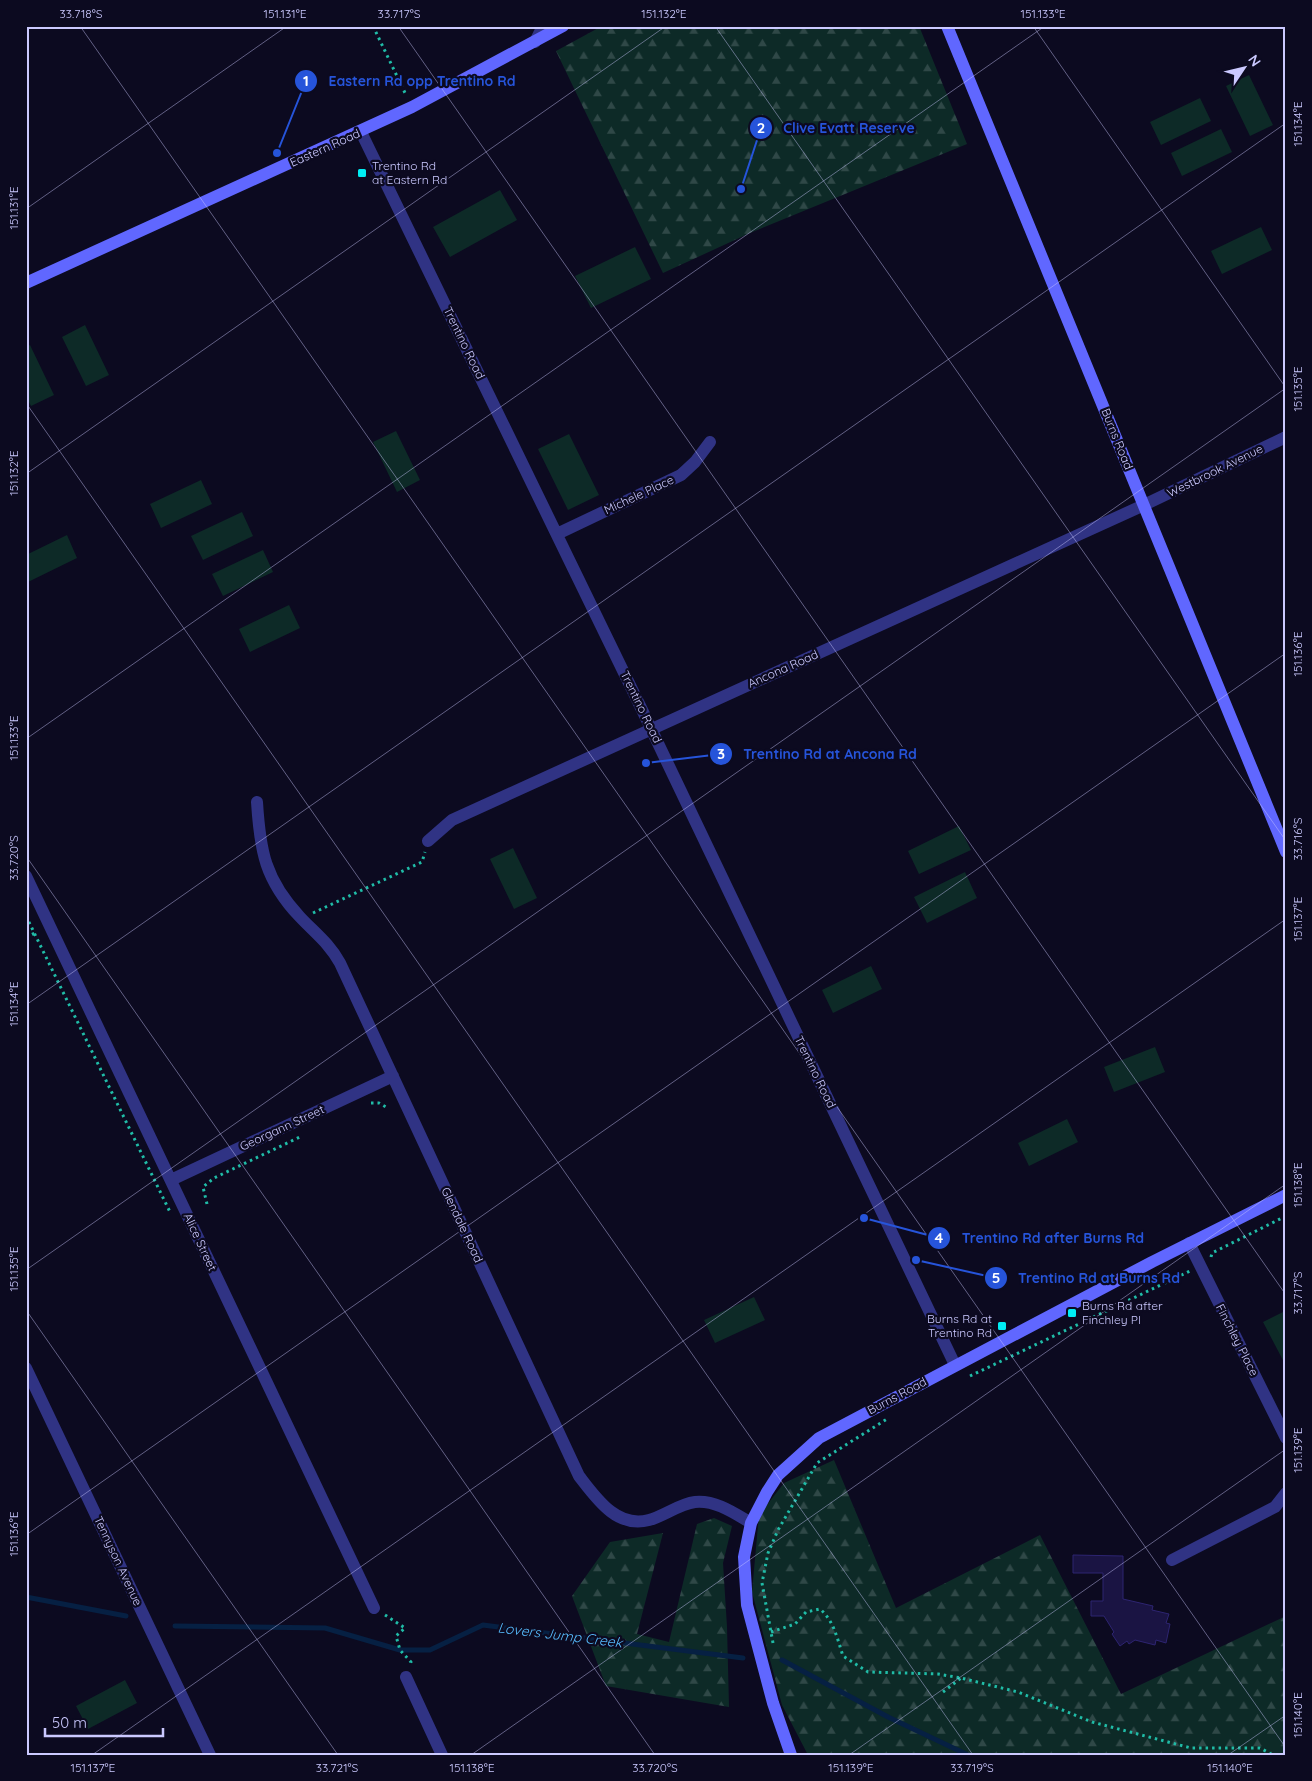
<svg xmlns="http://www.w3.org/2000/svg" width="1312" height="1781" viewBox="0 0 1312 1781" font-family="Quicksand,sans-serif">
<defs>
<pattern id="forest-firs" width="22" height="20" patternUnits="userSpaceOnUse" patternTransform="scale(1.25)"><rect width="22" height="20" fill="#0d2a27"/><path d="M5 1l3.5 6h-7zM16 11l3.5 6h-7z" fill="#2f4847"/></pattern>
</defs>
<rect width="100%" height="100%" fill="#0c0a20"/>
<path fill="url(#forest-firs)" d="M602,26H919L967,144L750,233L663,273L556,51Z
M834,1460L896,1608L1040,1535L1121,1694L1286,1616V1755H808L782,1705L752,1592L759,1515L784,1483Z
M714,1518L732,1526L723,1563L727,1627L729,1707L606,1686L572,1596L610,1542L663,1533L637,1634L669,1642L697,1524Z"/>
<path fill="#0d2a27" d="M1249,75L1273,125L1250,136L1226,86Z
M1200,98L1211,121L1161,145L1150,122Z
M1221,129L1232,152L1182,176L1171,153Z
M500,190L517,220L450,257L433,227Z
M1261,227L1272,250L1222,274L1211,251Z
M635,247L651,279L591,308L575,276Z
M85,325L109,375L86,386L62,337Z
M30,345L54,395L31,406L26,396V347Z
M396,431L420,480L397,492L373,442Z
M569,434L599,495L568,510L538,449Z
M201,480L212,504L161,528L150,504Z
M242,512L253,536L203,560L191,536Z
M67,535L77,558L28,582L26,555Z
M263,550L273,572L223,596L212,574Z
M289,605L300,628L250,652L239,629Z
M959,826L971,850L919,874L908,851Z
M513,848L537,898L514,909L490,859Z
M965,872L977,898L927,923L914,897Z
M871,966L882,989L833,1013L822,990Z
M1155,1047L1165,1072L1114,1092L1104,1067Z
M1067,1119L1078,1142L1029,1166L1018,1143Z
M754,1297L765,1320L715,1343L704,1320Z
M1285,1311L1286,1313V1366L1263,1322Z
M125,1680L137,1703L88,1729L76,1706Z"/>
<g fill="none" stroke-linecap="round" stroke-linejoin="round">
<path stroke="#062043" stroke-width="5" d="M26,1597L126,1616
M175,1626L325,1628L400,1650H430L483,1625L743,1658
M782,1660L888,1717L968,1755"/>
</g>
<path fill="#1a1443" stroke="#2d2471" d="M1073,1555L1123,1556V1599L1153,1606L1152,1610L1169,1614L1166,1623L1170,1624L1166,1643L1156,1640L1155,1645L1135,1640L1129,1644L1127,1641L1120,1646L1112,1634L1114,1632L1104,1616H1091V1601H1103V1573H1073Z"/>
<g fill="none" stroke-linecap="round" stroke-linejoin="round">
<path stroke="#20bca7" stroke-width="3" stroke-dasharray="2.5 4" stroke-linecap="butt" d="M373,26L406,95
M313,913L422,862L425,852
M26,916L170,1212
M26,937L35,933
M371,1103H379L386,1107
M207,1204L203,1187L214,1178L302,1136
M1211,1257L1212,1253L1286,1216
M970,1376L1190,1271
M385,1615L405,1628L396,1636L400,1650L411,1662L410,1664
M771,1632L795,1624L806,1612L820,1609C834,1621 837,1638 843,1656L868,1672L938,1674L961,1678L1018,1692L1092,1722L1191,1748H1260L1273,1755
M773,1643L762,1583L768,1553L778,1530L817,1463L887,1419
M943,1692L961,1678"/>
<path stroke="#303384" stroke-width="12" d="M535,42L543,26
M361,132L645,716L955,1365
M557,534L681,475L695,462L710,442
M257,802C260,851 265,880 300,917C314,932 330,944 340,963L579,1476C596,1498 617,1529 649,1520C664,1516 679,1504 695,1502C716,1500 734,1513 751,1523
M428,841L452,820L1144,505L1286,437
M26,876L374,1608
M171,1180L393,1076
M1189,1243L1286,1438
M26,1368L210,1755
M1172,1560L1275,1507L1286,1493
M406,1677L442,1755"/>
<path stroke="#6067ff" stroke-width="12" d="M947,26L1286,852
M26,283L412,107L563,26
M791,1755L773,1703L747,1605L744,1557L751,1523L767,1492L778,1475L819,1438L1152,1262L1286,1195"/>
</g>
<path fill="none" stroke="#cbc9ff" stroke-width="1" stroke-opacity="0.45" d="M80,26L1286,1748M398,26L1286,1295M715,26L1286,841M1033,26L1286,388M26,209L287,26M26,403L973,1755M26,474L666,26M26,739L1045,26M26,856L655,1755M26,1005L1286,123M26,1270L1286,388M26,1310L338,1755M26,1535L1286,653M92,1755L1286,919M471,1755L1286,1184M849,1755L1286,1449M1228,1755L1286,1715"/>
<g fill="#00edf4" stroke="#0c0a20" stroke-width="2">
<rect x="357" y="168" width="10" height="10" rx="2.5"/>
<rect x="1067" y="1308" width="10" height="10" rx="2.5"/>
<rect x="997" y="1321" width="10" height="10" rx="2.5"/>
</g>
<g text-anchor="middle" stroke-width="4.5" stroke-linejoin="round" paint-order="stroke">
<g font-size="12" fill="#cbc9ff" stroke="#0c0a20">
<text transform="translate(325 148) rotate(-24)" y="4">Eastern Road</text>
<text transform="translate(464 343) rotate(64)" y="4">Trentino Road</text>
<text transform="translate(1117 439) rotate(68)" y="4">Burns Road</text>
<text transform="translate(1215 471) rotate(-26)" y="4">Westbrook Avenue</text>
<text transform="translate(639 495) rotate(-25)" y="4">Michele Place</text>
<text transform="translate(783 669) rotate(-24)" y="4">Ancona Road</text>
<text transform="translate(641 707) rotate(64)" y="4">Trentino Road</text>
<text transform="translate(815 1072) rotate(64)" y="4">Trentino Road</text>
<text transform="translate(282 1128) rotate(-25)" y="4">Georgann Street</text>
<text transform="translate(462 1225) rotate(65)" y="4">Glendale Road</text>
<text transform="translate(200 1242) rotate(65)" y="4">Alice Street</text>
<text transform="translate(1237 1340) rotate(63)" y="4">Finchley Place</text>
<text transform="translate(897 1396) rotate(-28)" y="4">Burns Road</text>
<text transform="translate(118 1561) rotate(65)" y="4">Tennyson Avenue</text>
</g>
<g font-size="12" fill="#cbc9ff" stroke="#0c0a20" text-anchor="start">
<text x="372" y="170">Trentino Rd<tspan x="372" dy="14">at Eastern Rd</tspan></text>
<text x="1082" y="1310">Burns Rd after<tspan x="1082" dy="14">Finchley Pl</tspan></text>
<text x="992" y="1323" text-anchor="end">Burns Rd at<tspan x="992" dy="14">Trentino Rd</tspan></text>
</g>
<g font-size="14" font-style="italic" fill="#57bdff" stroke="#0c0a20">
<text transform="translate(560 1635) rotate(7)" y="5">Lovers Jump Creek</text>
</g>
</g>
<path fill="none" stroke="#2654da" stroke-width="2" d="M277 153L306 81M741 189L761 128M646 763L721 754M864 1218L939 1238M916 1260L996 1278"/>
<g fill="#2654da" stroke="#0c0a20" stroke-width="2">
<circle cx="277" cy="153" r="5"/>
<circle cx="741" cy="189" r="5"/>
<circle cx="646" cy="763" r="5"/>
<circle cx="864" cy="1218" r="5"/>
<circle cx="916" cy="1260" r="5"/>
<circle cx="306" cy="81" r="12"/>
<circle cx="761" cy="128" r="12"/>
<circle cx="721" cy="754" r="12"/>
<circle cx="939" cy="1238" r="12"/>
<circle cx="996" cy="1278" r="12"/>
</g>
<g font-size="15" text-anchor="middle" font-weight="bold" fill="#fff">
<text x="306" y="86">1</text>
<text x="761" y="133">2</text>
<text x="721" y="759">3</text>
<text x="939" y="1243">4</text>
<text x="996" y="1283">5</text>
</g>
<g font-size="14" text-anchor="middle" font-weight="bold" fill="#2654da" stroke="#0c0a20" stroke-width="4.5" stroke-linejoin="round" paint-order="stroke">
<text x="422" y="86">Eastern Rd opp Trentino Rd</text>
<text x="849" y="133">Clive Evatt Reserve</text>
<text x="830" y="759">Trentino Rd at Ancona Rd</text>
<text x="1053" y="1243">Trentino Rd after Burns Rd</text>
<text x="1099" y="1283">Trentino Rd at Burns Rd</text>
</g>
<rect width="1312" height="1781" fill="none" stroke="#0c0a20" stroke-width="55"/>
<g transform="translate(1244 68) rotate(55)" stroke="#0c0a20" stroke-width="4" paint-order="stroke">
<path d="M0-4L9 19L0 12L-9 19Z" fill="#cbc9ff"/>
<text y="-8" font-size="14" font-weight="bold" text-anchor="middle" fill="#cbc9ff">N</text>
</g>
<path d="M45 1728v8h118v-8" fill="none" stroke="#cbc9ff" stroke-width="2.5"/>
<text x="52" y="1728" font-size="15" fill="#cbc9ff" stroke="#0c0a20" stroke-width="4" paint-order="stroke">50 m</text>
<rect x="28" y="28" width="1256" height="1726" fill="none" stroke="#cbc9ff" stroke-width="2"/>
<g font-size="12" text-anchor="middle" fill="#cbc9ff">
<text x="81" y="18">33.718°S</text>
<text x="285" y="18">151.131°E</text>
<text x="399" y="18">33.717°S</text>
<text x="664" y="18">151.132°E</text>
<text x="1043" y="18">151.133°E</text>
<text transform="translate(1298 124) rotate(-90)" y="4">151.134°E</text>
<text transform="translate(14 208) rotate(-90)" y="4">151.131°E</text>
<text transform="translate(1298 389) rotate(-90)" y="4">151.135°E</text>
<text transform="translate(14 473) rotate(-90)" y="4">151.132°E</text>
<text transform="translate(1298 654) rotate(-90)" y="4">151.136°E</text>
<text transform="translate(14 738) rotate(-90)" y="4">151.133°E</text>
<text transform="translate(1298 839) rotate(-90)" y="4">33.716°S</text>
<text transform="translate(14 858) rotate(-90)" y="4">33.720°S</text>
<text transform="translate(1298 919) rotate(-90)" y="4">151.137°E</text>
<text transform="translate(14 1004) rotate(-90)" y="4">151.134°E</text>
<text transform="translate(1298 1185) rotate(-90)" y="4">151.138°E</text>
<text transform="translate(14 1269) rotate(-90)" y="4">151.135°E</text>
<text transform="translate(1298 1293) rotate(-90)" y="4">33.717°S</text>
<text transform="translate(1298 1450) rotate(-90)" y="4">151.139°E</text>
<text transform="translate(14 1534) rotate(-90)" y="4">151.136°E</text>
<text transform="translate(1298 1715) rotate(-90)" y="4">151.140°E</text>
<text x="93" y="1772">151.137°E</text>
<text x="337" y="1772">33.721°S</text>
<text x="472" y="1772">151.138°E</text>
<text x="655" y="1772">33.720°S</text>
<text x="851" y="1772">151.139°E</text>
<text x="972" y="1772">33.719°S</text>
<text x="1230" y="1772">151.140°E</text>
</g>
</svg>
